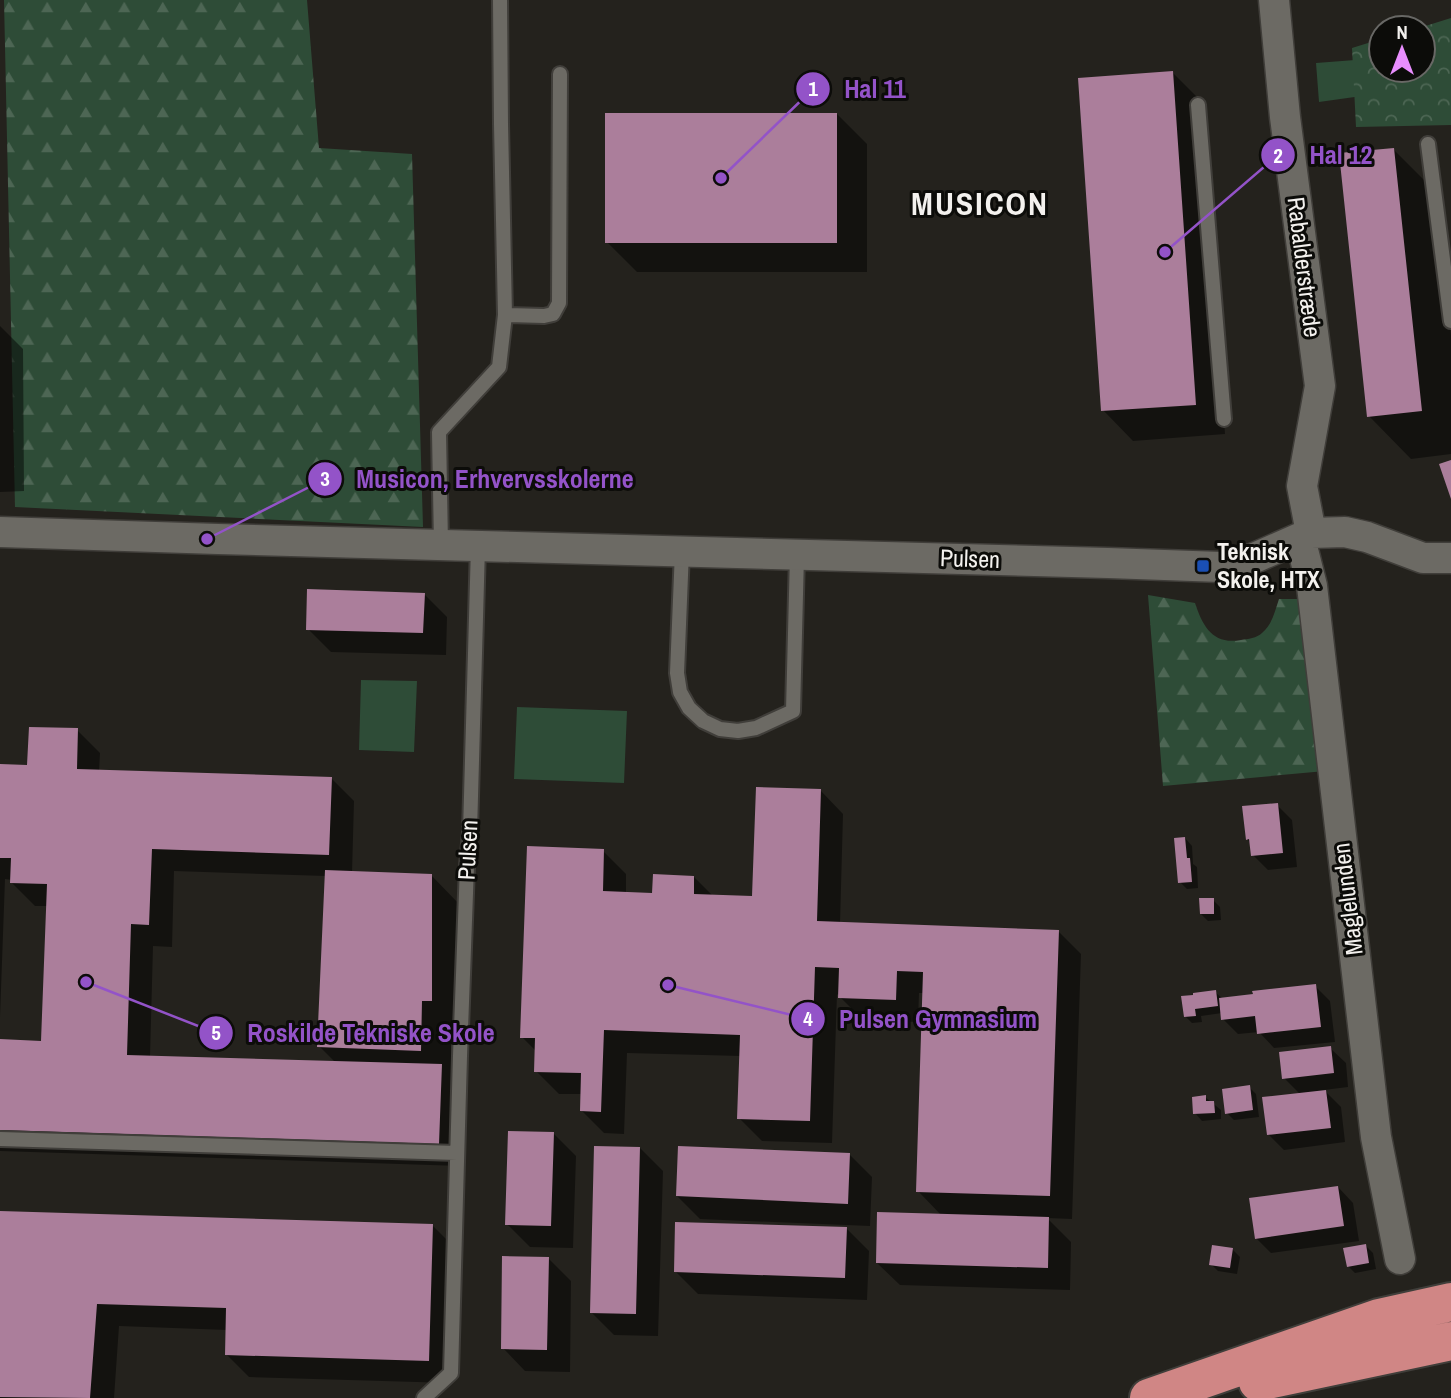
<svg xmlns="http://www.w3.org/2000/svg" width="1451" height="1398" viewBox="0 0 1451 1398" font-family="'Archivo Narrow',sans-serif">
<defs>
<pattern id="forest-firs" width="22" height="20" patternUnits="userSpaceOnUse" patternTransform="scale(1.75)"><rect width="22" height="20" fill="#2e4c37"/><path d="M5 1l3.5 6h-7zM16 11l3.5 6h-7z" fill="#4d6654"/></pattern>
<pattern id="park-crowns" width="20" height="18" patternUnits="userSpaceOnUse" patternTransform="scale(1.75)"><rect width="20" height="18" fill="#2e4c37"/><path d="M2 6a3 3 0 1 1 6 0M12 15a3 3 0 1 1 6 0" fill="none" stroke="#4d6654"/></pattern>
</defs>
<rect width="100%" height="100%" fill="#24221d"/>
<path fill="#2e4c37" d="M1381,58V70H1423L1426,87L1319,102L1316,63Z
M361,680L417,681L414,752L359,750Z
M517,707L627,711L624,783L514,779Z"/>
<path fill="url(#forest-firs)" d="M4,0H307L319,148L412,154L423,527L15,507Z
M1148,595L1195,603C1203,627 1213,645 1241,640C1248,639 1257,638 1262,633C1272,625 1275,611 1279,599H1300L1325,771L1163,786Z"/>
<path fill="url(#park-crowns)" d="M1451,18V125L1356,127L1352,48L1381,39V70H1423V28H1419Z"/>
<path fill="#0007" fill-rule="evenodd" d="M1173,73L1203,103L1225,434L1133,441L1103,410Z
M837,114L867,144V272H637L607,242Z
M1393,149L1436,192L1451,335V454L1411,459L1369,416Z
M0,326L23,349L24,491L0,492Z
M424,594L447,617L446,655L331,652L308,629Z
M77,730L100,753L99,771L331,778L354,801L352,873L431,875L461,906L462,1030H451V1076L464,1089L461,1166L0,1151V1041L43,1042L48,906H35L12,883V880L5,879L0,1017V766L29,767ZM174,871L326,876L319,1046L336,1063L150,1057L153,946L172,947Z
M821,791L843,814L840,924L1058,931L1081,954L1072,1219L1047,1218L1071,1242L1070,1290L900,1285L877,1263L942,1216L918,1191L924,993H919L918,1022L863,1020L837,994L832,1143L762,1141L739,1118L741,1056L627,1053L624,1134L604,1133L581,1110L582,1094H559L536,1071V1051L522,1037L603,851L626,874V893L654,895L694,877L713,896L754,898Z
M1277,805L1292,820L1297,867L1268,870L1253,855L1251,843L1247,839Z
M1185,838L1192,846L1193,864L1197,867L1198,888L1187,889L1180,882Z
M1213,900L1220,907L1221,920L1208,921L1201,914Z
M1315,986L1330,1001L1335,1042L1274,1048L1259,1032L1238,1034L1223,1019L1222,1013L1201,1016L1202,1022L1192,1023L1185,1016L1215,992L1223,999Z
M1330,1048L1346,1063L1348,1087L1324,1090L1341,1107L1345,1142L1284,1150L1268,1134L1300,1094L1284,1078Z
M1249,1087L1256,1094L1259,1117L1234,1120L1227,1113Z
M1205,1097L1221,1110V1119L1202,1121L1195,1113Z
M553,1133L576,1156L573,1248L530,1247L507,1224Z
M640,1148L663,1171L658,1336L614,1335L591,1312Z
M849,1154L872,1177L870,1226L700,1219L677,1196Z
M1338,1187L1353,1203L1359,1241L1271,1253L1256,1238Z
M0,1213L433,1226L456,1249L451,1383L249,1377L226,1354L227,1330L119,1326L114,1398H0Z
M846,1228L869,1251L867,1300L698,1294L675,1271Z
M1366,1246L1373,1253L1376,1269L1355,1273L1348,1266Z
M1232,1249L1240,1257L1237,1274L1218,1271L1211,1264Z
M548,1258L571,1281L570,1372L525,1371L503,1348Z"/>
<path fill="#ab7e9b" d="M1173,71L1196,405L1101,411L1078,78Z
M605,113H837V243H605Z
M1394,148L1422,411L1367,417L1339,153Z
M1451,460V499L1439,464Z
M307,589L425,593L423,633L306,630Z
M29,727L78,728L77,769L332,777L329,855L152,849L149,925L131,924L127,1055L442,1064L439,1144L0,1130V1039L41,1041L47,884L10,883L11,858H0V764L27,765Z
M756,787L821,789L817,921L1059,930L1050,1196L916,1192L923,972L897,971L896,1000L838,998L839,968L815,967L810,1121L737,1119L740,1035L604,1030L601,1112L580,1111L581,1073L534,1072L535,1038H520L527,846L604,849L603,891L652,893L653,874L694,876V894L752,896Z
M1278,803L1283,853L1251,856L1249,839L1246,840L1242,806Z
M1185,837L1187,858H1190L1192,882L1178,883L1174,838Z
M325,870L432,874V1001H422L421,1051L317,1047Z
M1199,898H1214V914H1200Z
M1316,984L1321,1027L1257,1034L1255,1016L1221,1020L1219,998L1253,994L1252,991Z
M1216,990L1218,1006L1195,1009L1196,1016L1184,1017L1181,996L1193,995V993Z
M1331,1046L1334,1073L1282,1079L1279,1052Z
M1250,1085L1253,1110L1225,1114L1222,1089Z
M1326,1090L1331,1128L1267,1135L1262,1097Z
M1206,1095V1101H1214L1215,1113L1193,1114L1192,1097Z
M508,1131L554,1132L551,1226L505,1225Z
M594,1146L640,1147L636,1314L590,1313Z
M678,1146L850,1153L848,1204L676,1196Z
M1338,1186L1344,1226L1255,1239L1249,1198Z
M0,1211L433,1224L429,1361L225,1355L226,1308L97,1304L90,1398L0,1397Z
M877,1212L1049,1217L1048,1268L876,1263Z
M675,1222L847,1227L845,1278L674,1272Z
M1366,1244L1369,1263L1347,1267L1343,1248Z
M1212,1245L1233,1248L1230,1268L1209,1265Z
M502,1256L549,1257L547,1350L501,1349Z"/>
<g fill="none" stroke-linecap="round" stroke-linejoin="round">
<defs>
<path id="lane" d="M1198,105L1224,419
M1428,144L1451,321
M505,315L544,316L553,314L559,303L560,74
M441,545L439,432L499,367L505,315L501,124L500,0
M682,551L677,673L680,692L689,708L703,721L720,729L738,731L756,728L793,711L797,555
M0,1139L457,1153
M424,1398L451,1373L460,1056L467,866L470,832L478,546"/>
<path id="street" d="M1274,0L1285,117L1320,386L1302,486L1311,533
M0,532L218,539L1108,563L1221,567L1252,559L1311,533L1345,532L1367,537L1423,558H1451
M1300,538L1312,586L1376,1137L1400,1259"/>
<path id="highway" d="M1258,1382L1451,1341
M1149,1398L1379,1318L1451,1302"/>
</defs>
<use href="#lane" stroke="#403e3a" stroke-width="18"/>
<use href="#street" stroke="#403e3a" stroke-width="33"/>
<use href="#highway" stroke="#403e3a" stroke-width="42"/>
<use href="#lane" stroke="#6c6a64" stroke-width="14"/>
<use href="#street" stroke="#6c6a64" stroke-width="30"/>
<use href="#highway" stroke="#d08685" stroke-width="38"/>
</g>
<rect fill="#1a4fb4" stroke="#0c0c09" stroke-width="2.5" x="1196" y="559" width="14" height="14" rx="3.5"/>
<g text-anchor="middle" stroke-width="6" stroke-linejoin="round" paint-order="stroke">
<g font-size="24" fill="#f3f1ee" stroke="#0c0c09">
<text transform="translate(1304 267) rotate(83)" y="8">Rabalderstræde</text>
<text transform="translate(970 559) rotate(2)" y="8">Pulsen</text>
<text transform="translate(468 850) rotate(-87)" y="8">Pulsen</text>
<text transform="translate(1348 899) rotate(-97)" y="8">Maglelunden</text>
</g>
<g font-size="24" font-weight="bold" fill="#f3f1ee" stroke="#0c0c09" text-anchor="start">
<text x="1217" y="560">Teknisk<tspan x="1217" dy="28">Skole, HTX</tspan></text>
</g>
<g font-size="32" font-weight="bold" letter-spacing="2" fill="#f3f1ee" stroke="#0c0c09">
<text x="980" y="215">MUSICON</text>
</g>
</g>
<path fill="none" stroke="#9353c8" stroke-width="2.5" d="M721 178L813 89M1165 252L1278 155M207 539L325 479M668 985L808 1019M86 982L216 1033"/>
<g fill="#9353c8" stroke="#0c0c09" stroke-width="2.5">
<circle cx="721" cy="178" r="7"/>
<circle cx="1165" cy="252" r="7"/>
<circle cx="207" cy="539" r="7"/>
<circle cx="668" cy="985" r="7"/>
<circle cx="86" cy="982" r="7"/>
<circle cx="813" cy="89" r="18"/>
<circle cx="1278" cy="155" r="18"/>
<circle cx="325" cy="479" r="18"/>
<circle cx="808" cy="1019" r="18"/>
<circle cx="216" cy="1033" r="18"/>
</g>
<g font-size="21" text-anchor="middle" font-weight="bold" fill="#fff">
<text x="813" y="96">1</text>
<text x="1278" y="163">2</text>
<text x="325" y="486">3</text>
<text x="808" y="1026">4</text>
<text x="216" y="1040">5</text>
</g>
<g font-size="26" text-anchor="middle" font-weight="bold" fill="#9353c8" stroke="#0c0c09" stroke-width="6" stroke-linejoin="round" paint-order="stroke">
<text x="875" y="98">Hal 11</text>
<text x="1341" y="164">Hal 12</text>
<text x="495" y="488">Musicon, Erhvervsskolerne</text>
<text x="938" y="1028">Pulsen Gymnasium</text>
<text x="371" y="1042">Roskilde Tekniske Skole</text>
</g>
<g transform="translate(1402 49)"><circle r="33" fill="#0c0c09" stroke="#686865" stroke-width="2"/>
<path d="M0-5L12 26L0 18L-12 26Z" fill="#e98efe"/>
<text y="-10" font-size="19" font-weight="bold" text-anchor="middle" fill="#f3f1ee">N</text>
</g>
</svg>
